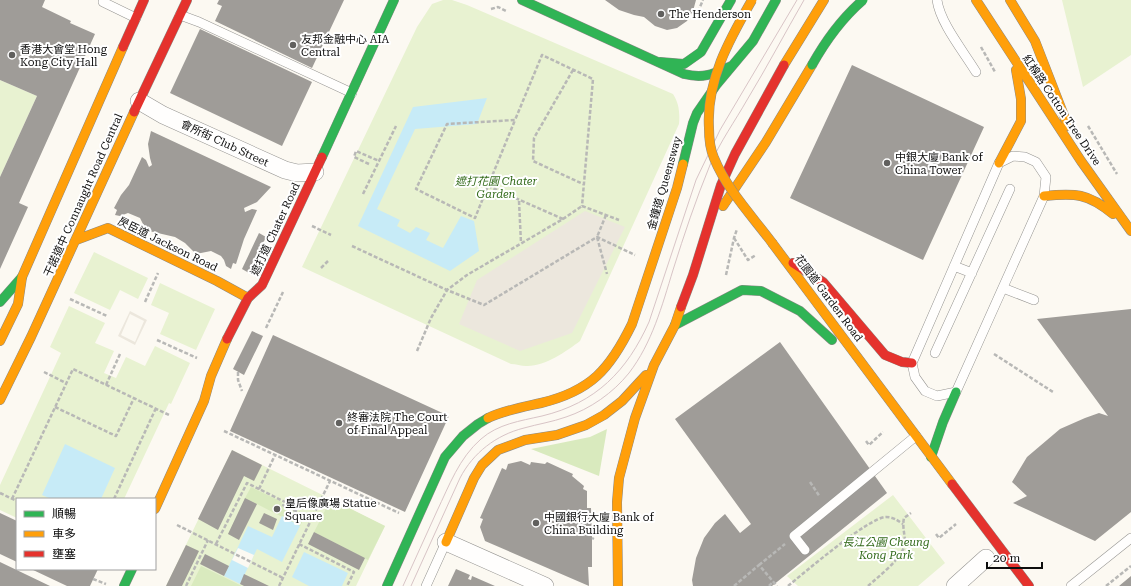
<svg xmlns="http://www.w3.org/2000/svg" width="1131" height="586" viewBox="0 0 1131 586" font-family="'Roboto Serif','Noto Sans TC',serif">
<rect width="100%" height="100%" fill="#fcf9f2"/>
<path fill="#e8f2d1" d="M443,0H452L467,5L673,94C679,103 680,113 679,124L580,341C567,351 544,367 526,366C521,366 516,364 511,364L302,267L417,27L432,4Z
M1062,0H1131V55L1083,87Z
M0,80L37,96L0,177Z
M94,252L148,278L138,299L120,290L110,310L74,293Z
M160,283L215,309L196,350L160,334L169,313L151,305Z
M69,306L105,323L95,343L114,351L104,373L116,378L126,357L145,366L155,346L190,363L171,404L169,403L124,499H17V518L0,510V485L61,353L50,347Z
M232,450L385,526L356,586H166Z
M893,495L945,563L918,586H798L787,576Z"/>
<path fill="#d9eabe" d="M607,429L599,476L531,449L590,437Z
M251,487L282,502L281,505L305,517L300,526L245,498Z
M331,499L385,526L368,560L314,532Z
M201,566L242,586H191Z"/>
<path fill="#ece7dd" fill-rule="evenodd" d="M585,211L625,227L572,333L520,351L459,324L477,280Z
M130,311L147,320L135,345L118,336ZM130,314L144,321L135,342L121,335Z"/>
<path fill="#c7ebf7" d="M487,98L477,124L415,129L377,209L400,220L397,226L410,233L416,227L430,233L426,240L443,248L461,216L474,221L479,251L450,271L358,226L413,107Z
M65,444L115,468L101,499H51L42,495Z
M282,516L300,526L282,562L257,549L240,584L224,576L248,526L272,537Z
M304,552L348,573L342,586H309L292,577Z"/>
<path fill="#fcf9f2" d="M238,548L254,555L248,568L232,560Z"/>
<path fill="#9f9c98" d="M0,0H45L42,7L71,21L70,23L95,34L19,203L28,207L0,269V177L37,96L0,80Z
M219,0H344L312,68L215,21L222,6L217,4Z
M605,0H696L693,11L687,21L677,28L667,30L655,26L644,17L634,15L619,10Z
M200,29L312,82L282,146L170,93Z
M852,65L984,127L923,260L790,198Z
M151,131L271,187L257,202L244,208L245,212L252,209L257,210L244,239L236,264L233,263L231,269L226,266L224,260L221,256L211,251L196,254L185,243L175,237L149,231L146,230L140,218L128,213L120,216L115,215L117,210L114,208L121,195L129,185L142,157L146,160L149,167L152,165L150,158L148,144Z
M259,233L266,237L249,273L242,269Z
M1131,309V512L1095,541L1013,503L1027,496L1012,482L1027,457L1060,429L1085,418L1099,413L1108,416L1037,319Z
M252,331L263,336L244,375L233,369Z
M273,335L449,416L405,512L230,431Z
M780,342L887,493L772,586H693L692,580L696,558L704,538L715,523L725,514L740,533L751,524L675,419Z
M232,450L262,465L254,481L244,476L218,530L198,519Z
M521,461L530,465L531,462L545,464L547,462L573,474L572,476L584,486L583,489L587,491V508H591L592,538V567H588L589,586L485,541L480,527L483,519L480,518L502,468L506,470L508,464Z
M245,498L257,504L239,540L228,534Z
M0,513L17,521V562L0,554Z
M264,513L277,519L273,530L259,523Z
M314,532L365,558L359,570L308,544Z
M186,545L199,551L182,586H166Z
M205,554L229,566L224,576L200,564Z
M0,562L50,586H0Z
M31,569H98L90,586H67Z
M456,569L470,575L468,579L471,580L472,576L495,586H448Z
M244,574L269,586H244L240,584Z
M1131,576V586H1119Z"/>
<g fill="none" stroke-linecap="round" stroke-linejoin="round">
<defs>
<path id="lane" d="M937,0C940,23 964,52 976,72
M103,2L136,18
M180,15L199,22L352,93
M1013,156L1025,157L1036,162L1046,177L1044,196L956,392L937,396L925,391L915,377L912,363L999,163Z
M954,266L972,273
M1003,288L1034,300
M935,353L1010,189
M805,550L794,536L916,436
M426,586L446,542
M1071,586L1131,538"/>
<path id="street" d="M139,101L163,115L285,170L297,173L315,172
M446,542L545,586
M955,586L986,558"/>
<path id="fast" d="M522,0L684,74C704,79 713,74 731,66
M660,62L684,64L701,52L731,0
M322,157L394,0
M683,164L693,123L697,113L717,84L753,41L776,0
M0,302L22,277
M675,325L742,290L761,291L800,311L832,340
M931,457L943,422L956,392
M124,586L132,569
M387,586L445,457L463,436L478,424L488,418"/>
<path id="slow" d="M976,0L1081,161L1131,231
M1010,0L1035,41L1068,126
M784,65L824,0
M999,163L1021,121V99L1016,70
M1044,196C1075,193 1088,193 1113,214
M723,206L766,142L812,65
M76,240L108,228L217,281L248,298
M773,244L952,484
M0,341L18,304L22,277L123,47
M0,400L31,337L134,112
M488,418C505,410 523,407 541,403C591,391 610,369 632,324L677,188L683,164
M155,509L204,401L211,376L227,339
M446,542L474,478L482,465L498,450L525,440L557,435L586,425L604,415L622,401L646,375
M618,586L617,502L619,478L635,418L654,365L675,325L681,307"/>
<path id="jam" d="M123,47L144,0
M134,112L187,0
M793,263L823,282L885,355L902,362L912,363
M681,307L693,275L721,185L735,154L784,65
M227,339L248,298L262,285L322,157
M952,484L1029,586"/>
</defs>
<use href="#lane" stroke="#959491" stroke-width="10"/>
<use href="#street" stroke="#959491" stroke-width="18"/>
<use href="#fast" stroke="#8c8a87" stroke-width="10"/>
<use href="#slow" stroke="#8c8a87" stroke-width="10"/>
<use href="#jam" stroke="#8c8a87" stroke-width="10"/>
<path stroke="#b8b8b6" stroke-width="2.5" stroke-dasharray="4 2" stroke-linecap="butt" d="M491,9L498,7L506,11
M700,16L697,14L703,0
M981,47L995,72
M573,70L534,138L533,161L583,184
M1088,126L1117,174
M488,186L515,120
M363,194L396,126
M519,201L521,243
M582,206L619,220
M606,215L597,237L607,274
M563,219L488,186L475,218L416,189L447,124L515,120L542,55L593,79L582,206
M312,226L331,235
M734,238L748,260L756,255
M352,246L447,290L484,305L597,237L635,255
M321,268L328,261
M726,275L734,238L737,229
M70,299L107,316
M145,302L158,273
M266,328L283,292
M157,340L197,358
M417,351L431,318L447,290L467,275L563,219L582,206
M994,354L1053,392
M44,372L66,383
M238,372V380L242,391
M106,385L120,354
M55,407L116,436L134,398
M224,431L399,513
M866,441L869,445L883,432
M810,482L820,497
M259,489L275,455
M0,493L17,501
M12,499L73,369L169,415
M114,499L156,408
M177,525L283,578
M936,534L939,538L956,524
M592,538L594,539
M216,544L247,483L285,502L283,505L312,519
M299,544L354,572L347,586
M759,565L785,544
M93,579L106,584
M186,586L208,540
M279,586L330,481
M734,586L759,565L777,586
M769,586L773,582
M788,586C804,573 869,517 886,517C893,517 897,520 903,524
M868,586C878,577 904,557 905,543C905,534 902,527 904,518L911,513
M1106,586L1131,566"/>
<use href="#lane" stroke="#fffefd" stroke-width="9"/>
<use href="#street" stroke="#fffefd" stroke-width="17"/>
<use href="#fast" stroke="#30b455" stroke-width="9"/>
<use href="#slow" stroke="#ff9f0a" stroke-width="9"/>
<use href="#jam" stroke="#e5322d" stroke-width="9"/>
<path stroke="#d8c4c6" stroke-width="1" d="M403,586C414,561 426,536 437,511C449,486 459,458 481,439C498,424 520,421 542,416C596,403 627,371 649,322L696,180L720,130L797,0
M411,586L460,478C473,453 496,435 524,428C538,424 552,422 566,417C590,409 613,393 629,373C652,343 662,306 673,270C684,235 696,199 710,165C720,142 735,121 747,100C767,67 785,33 804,0"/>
<defs>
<path id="fast-bridge" d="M812,65C826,40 841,19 863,0"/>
<path id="slow-bridge" d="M752,0C729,40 706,81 709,128C709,139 710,149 714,158C727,190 753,217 773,244"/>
</defs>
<use href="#fast-bridge" stroke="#8c8a87" stroke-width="10" stroke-linecap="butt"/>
<use href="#slow-bridge" stroke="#8c8a87" stroke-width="10" stroke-linecap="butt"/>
<path stroke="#b8b8b6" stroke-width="2.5" stroke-dasharray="4 2" stroke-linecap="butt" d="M369,164L354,157L356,151L379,161"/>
<use href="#fast-bridge" stroke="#30b455" stroke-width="9"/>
<use href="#slow-bridge" stroke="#ff9f0a" stroke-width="9"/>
</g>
<g fill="#61605e" stroke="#fff" stroke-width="1.5">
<circle cx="661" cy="14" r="4"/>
<circle cx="293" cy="45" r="4"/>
<circle cx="12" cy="55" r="4"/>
<circle cx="887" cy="163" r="4"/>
<circle cx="339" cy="423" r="4"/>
<circle cx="277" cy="509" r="4"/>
<circle cx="536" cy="523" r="4"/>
</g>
<g text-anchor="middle" stroke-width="4" stroke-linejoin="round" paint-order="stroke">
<g font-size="11" fill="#0e0e0e" stroke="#fff" text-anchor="start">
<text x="669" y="18">The Henderson</text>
<text x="301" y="43">友邦金融中心 AIA<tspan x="301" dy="13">Central</tspan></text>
<text x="20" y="53">香港大會堂 Hong<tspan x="20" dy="13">Kong City Hall</tspan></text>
<text x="895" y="161">中銀大廈 Bank of<tspan x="895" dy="13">China Tower</tspan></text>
<text x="347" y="421">終審法院 The Court<tspan x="347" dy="13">of Final Appeal</tspan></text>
<text x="285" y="507">皇后像廣場 Statue<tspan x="285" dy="13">Square</tspan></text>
<text x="544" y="521">中國銀行大廈 Bank of<tspan x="544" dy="13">China Building</tspan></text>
</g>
<g font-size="11" fill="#0e0e0e" stroke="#fff">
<text transform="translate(1062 110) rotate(56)" y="4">紅棉路 Cotton Tree Drive</text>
<text transform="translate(225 143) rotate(25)" y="4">會所街 Club Street</text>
<text transform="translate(664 183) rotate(-74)" y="4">金鐘道 Queensway</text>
<text transform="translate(83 195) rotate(-66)" y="4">干諾道中 Connaught Road Central</text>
<text transform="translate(275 229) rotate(-65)" y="4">遮打道 Chater Road</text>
<text transform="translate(168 244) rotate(26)" y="4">昃臣道 Jackson Road</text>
<text transform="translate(829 298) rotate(53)" y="4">花園道 Garden Road</text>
</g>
<g font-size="11" font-style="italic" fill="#326a1a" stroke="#fff">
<text x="496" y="185">遮打花園 Chater<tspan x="496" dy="13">Garden</tspan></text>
<text x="886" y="546">長江公園 Cheung<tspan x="886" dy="13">Kong Park</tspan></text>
</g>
</g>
<rect x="16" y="498" width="140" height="72" fill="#ffffff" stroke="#9f9f9f"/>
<rect x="24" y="511" width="20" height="6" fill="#30b455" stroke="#9f9f9f"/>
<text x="52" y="518" font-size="12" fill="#0e0e0e">順暢</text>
<rect x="24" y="531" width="20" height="6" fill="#ff9f0a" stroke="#9f9f9f"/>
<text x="52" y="538" font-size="12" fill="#0e0e0e">車多</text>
<rect x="24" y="551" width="20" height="6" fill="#e5322d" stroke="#9f9f9f"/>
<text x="52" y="558" font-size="12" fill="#0e0e0e">壅塞</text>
<path d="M987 562v6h55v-6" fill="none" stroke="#0e0e0e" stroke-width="2"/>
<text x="993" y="562" font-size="12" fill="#0e0e0e" stroke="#ffffff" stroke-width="3" paint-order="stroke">20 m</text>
</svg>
